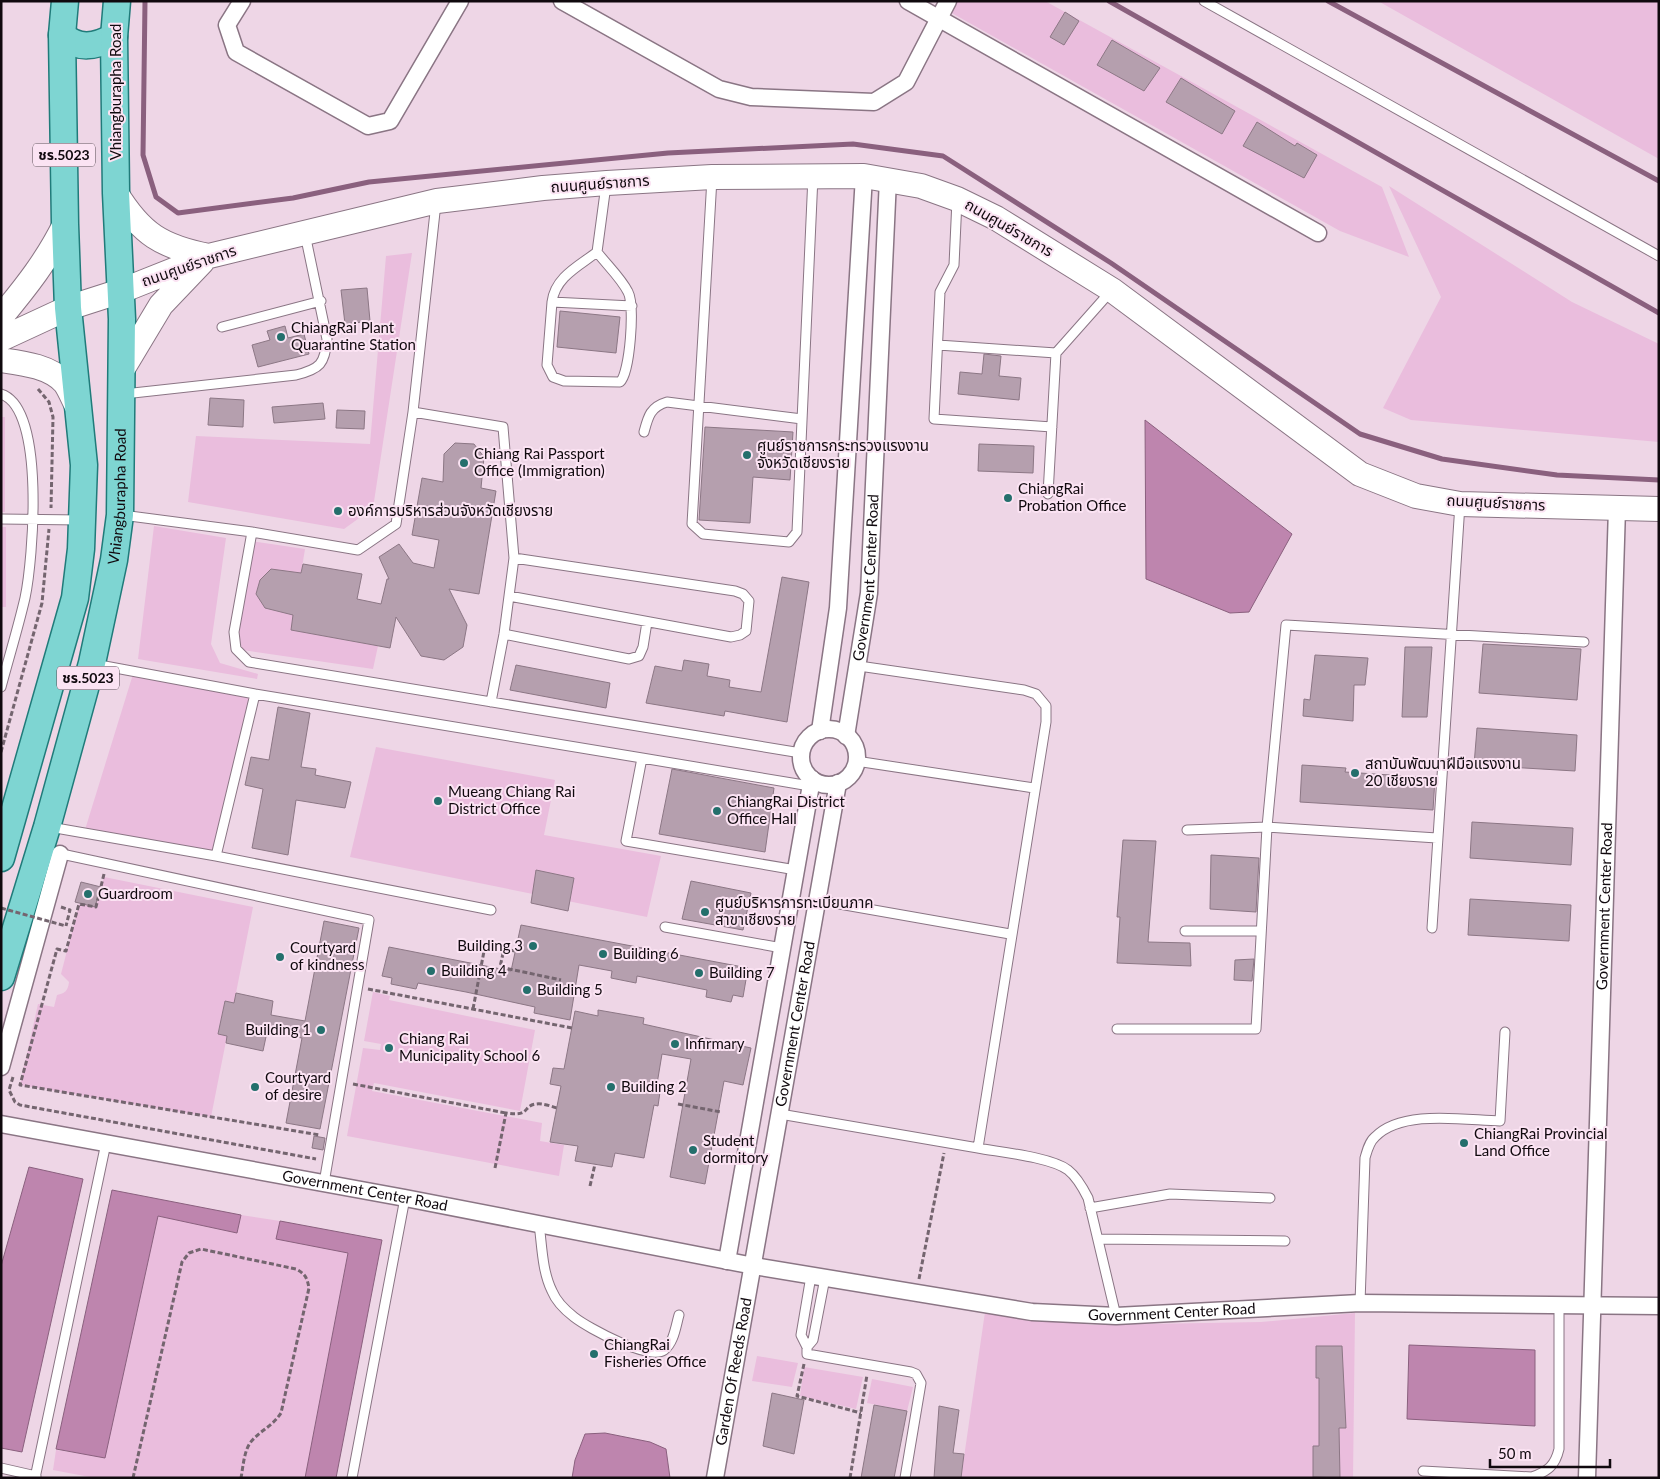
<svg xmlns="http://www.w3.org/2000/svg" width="1660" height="1479" font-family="Lato,'Noto Sans Thai',sans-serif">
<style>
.green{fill:#eabddd}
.water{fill:#be85ae;stroke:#8a607e}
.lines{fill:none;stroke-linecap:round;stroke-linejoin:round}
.stream{stroke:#8a607e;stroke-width:5}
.building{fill:#b59fae;stroke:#8c7785}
.lane-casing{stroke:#8a7584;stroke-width:11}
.street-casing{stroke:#8a7584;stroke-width:19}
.secondary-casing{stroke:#8a7584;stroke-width:26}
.primary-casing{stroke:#207b7a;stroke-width:29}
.path{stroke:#74656f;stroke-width:3;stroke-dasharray:5 2.5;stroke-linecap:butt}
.lane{stroke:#fff;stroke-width:9}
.street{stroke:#fff;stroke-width:16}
.secondary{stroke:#fff;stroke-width:24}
.primary{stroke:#7ed5d2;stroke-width:26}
.path-bridge{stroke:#74656f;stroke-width:3;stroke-dasharray:5 2.5;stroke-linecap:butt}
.poi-dot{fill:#246f6c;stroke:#fbe3f3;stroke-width:2}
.labels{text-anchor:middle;stroke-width:4;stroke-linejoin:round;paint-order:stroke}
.shield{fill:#fbe3f3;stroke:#564a53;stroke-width:1}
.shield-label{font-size:14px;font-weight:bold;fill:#10090e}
.street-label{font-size:15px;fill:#10090e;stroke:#fbe3f3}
.poi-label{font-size:15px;fill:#10090e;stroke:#fbe3f3;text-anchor:start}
</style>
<rect width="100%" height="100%" fill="#eed6e6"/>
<path class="green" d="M957,1H1045L1382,187L1409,257L1340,231L950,12Z
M1378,1H1659V159Z
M1389,186L1572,302L1659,344V442L1411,420L1383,408L1441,297Z
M412,253L373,508L344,529L188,502L196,436L370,444L386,256Z
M1,417H5V512H1Z
M154,526L226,538L211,644L220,663L258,674L257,679L138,659Z
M1,527H6V607H1Z
M251,541L305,549L299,586L271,569L260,580L256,594L265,608L282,612L296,603L291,630L378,646L373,669L236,649L234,632Z
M134,671L255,694L216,856L84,833Z
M376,747L555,780L544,835L661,856L647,917L350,857Z
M104,877L253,907L234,1003L225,1001L218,1033L227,1036L211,1117L20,1085L38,1004L54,1007L57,995C65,993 68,991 69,982L61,974L79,904L96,907Z
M373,992L390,996L389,1000L535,1030L520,1111L374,1083L372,1091L542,1123L540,1141L564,1145L559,1176L347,1136L363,1048L380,1050L381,1044L364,1041Z
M241,1215L280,1221L277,1239L348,1252L305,1478H95L53,1470L56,1450L105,1457L158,1216L237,1233Z
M985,1312L1092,1325L1261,1322L1355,1313L1353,1478H961Z
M757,1356L798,1363L792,1387L752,1381Z
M804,1367L863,1377L856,1409L800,1396Z
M872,1379L913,1387L907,1411L867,1403Z"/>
<path class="water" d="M1145,420L1292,534L1249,612L1230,613L1146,579Z
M29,1167L83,1179L22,1452L1,1448V1266Z
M112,1190L241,1215L237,1233L158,1216L105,1458L56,1449Z
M280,1221L382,1240L336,1478H305L348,1253L276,1239Z
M1409,1345L1535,1350V1426L1407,1419Z
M605,1433L650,1442L666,1449L670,1478H572L575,1460L585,1434Z"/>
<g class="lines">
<path class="stream" d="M145,1L143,155L156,197L178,213L293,198L369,182L668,153L853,144L943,156L1111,263L1360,434L1442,459L1557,475L1659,480
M1109,1L1659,313
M1328,1L1659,181"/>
</g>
<path class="building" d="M1065,12L1079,21L1064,45L1050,37Z
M1112,40L1160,68L1144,91L1097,65Z
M1181,78L1235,111L1222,134L1166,102Z
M1257,122L1295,146L1297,143L1317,155L1304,178L1243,146Z
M367,288L370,321L345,324L341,290Z
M560,311L620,317L616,353L557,347Z
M285,326L288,338L304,334L309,354L258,367L252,345L270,340L267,331Z
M984,354L1001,356L999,376L1021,378L1019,400L958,394L960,372L982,374Z
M210,398L244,400L243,427L208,425Z
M323,403L325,419L274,423L272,407Z
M337,410L365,411L364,429L336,428Z
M705,427L793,432L790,480L753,477L750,523L699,520Z
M455,443L474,444L484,457L481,488L496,491L479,594L449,589L467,625L463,647L444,660L421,656L396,617L390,648L291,630L293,615L265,608L256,594L260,580L271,569L301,573L303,564L362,574L357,599L381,604L387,579H389L379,557L399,544L413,563L434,568L439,540L412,535L422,478L443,482L444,454Z
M979,444L1034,446L1033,473L978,471Z
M782,577L809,582L787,722L725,711L724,716L646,703L655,666L682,671L684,660L709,664L707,676L730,680L729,687L761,692Z
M1483,644L1581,649L1577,700L1479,693Z
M1405,647H1432L1427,717H1402Z
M1315,655L1368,658L1365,685H1354L1353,721L1303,716L1304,699L1310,700Z
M516,665L610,683L606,708L510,690Z
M278,707L310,713L301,767L316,769L315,775L351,782L345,808L296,800L288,855L252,848L263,789L245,785L251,757L269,760Z
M1477,728L1577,735L1575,771L1474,765Z
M1302,765L1346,768L1345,772L1435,778L1433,810L1300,802Z
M672,769L774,788L765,852L659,834Z
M1472,822L1573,828L1571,865L1470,858Z
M1123,840L1156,841L1148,942L1190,943L1191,966L1117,963L1120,917H1117Z
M1211,855L1259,858L1256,912L1210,909Z
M536,870L574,878L568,911L531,903Z
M691,881L751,893L743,930L682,919Z
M81,882L101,887L95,907L75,902Z
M1470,899L1571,905L1569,941L1468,935Z
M324,921L359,928L320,1129L286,1123L302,1038L267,1032L263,1051L226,1043L227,1036L218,1034L225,1001L234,1003L236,993L273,1001L271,1015L305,1021Z
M521,925L748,968L743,997L733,995L731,1002L706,997L707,990L637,976L636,983L611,978L612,971L579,965L570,1020L534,1013L535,1007L466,992L418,983L416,989L391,984L392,978L382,976L389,947L511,971Z
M1254,959L1252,981L1234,980L1235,960Z
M598,1010L644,1018L643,1024L751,1048L743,1085L724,1081L705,1184L670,1177L691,1059L662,1054L657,1084L661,1085L658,1106L654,1105L644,1158L615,1153L612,1167L575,1161L578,1146L550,1142L561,1086L550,1084L553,1068L564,1069L575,1011L598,1016Z
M314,1136L325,1138L323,1150L312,1148Z
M1316,1346H1342L1346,1428H1339L1340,1478L1313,1477V1446H1319V1378H1316Z
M772,1393L804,1400L794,1454L763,1446Z
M874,1405L907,1411L894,1478H861Z
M939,1406L959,1410L953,1453L964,1454L961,1478H934Z"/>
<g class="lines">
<defs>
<path id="lane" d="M1204,1L1659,256
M712,178L692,524L703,534L789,542L797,532L813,176
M606,185L597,252C579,266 555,277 552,302L632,306
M957,200L954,265L940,292L934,419L1052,427
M552,302L547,365L553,377L564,381L620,382C630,373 635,305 628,292C621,278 607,265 597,252
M222,327L321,301
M938,345L1056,353
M1,394C46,408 33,560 25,598C18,628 9,657 1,687
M124,394L296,375C320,369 325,364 327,339L305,234
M413,412L503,427L514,558
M644,432C648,417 650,407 667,402L802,419
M1048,494L1056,353L1111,291
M122,515L252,532L358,550L396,524L413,412L436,203
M1,519L81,520
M252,532L234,632L236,649L249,662L801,753
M504,634L629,659L639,656L643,647L647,622
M94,664L255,694L216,856L491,910
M859,666L1024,690L1036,694L1046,706V722L978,1148C999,1152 1051,1157 1068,1170C1077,1177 1083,1188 1088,1198L1116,1316
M255,694L642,758L626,841L796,870
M491,702L504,634L514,558L735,591L743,594L749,601L746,631L740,635L731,637L509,596
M642,758L810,786
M856,761L1034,788
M50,827L216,856
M1187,830L1267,827L1437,838
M57,853L369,920L324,1183
M828,902L1010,934
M665,927L782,948
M1432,928L1460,504
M1185,931H1261
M1117,1029H1256L1267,827L1286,625L1584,642
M780,1114L978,1148
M1090,1208L1170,1194L1270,1198
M539,1224C542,1245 542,1271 552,1291C556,1301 565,1310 574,1317C588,1328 649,1361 664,1350C674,1343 676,1325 679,1315
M1098,1239L1285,1241
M811,1276L801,1335L807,1347V1354L911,1372L916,1374L921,1383L905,1478
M1360,1303L1365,1158C1367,1151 1369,1142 1375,1137C1402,1109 1464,1120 1500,1121L1505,1032
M807,1347L813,1340L825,1278
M1,1468L36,1476
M1423,1471L1532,1477C1548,1471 1555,1466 1559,1449V1306
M35,1478L106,1143
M352,1478L405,1198"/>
<g id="street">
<path d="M242,1L227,25L236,52L368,126L390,121L460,1"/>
<path d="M562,1L719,89L751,97L874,102L906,82L948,1"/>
<path d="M908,1L1318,233"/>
<circle cx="829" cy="757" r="28"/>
<path d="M820,731L838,608L864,176"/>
<path id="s1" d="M846,736L869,593L888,179"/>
<path d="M1,1067L60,854"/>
<path id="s2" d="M1,1124L405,1198L754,1266L1032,1312L1116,1316L1360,1303L1659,1306"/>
<path d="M727,1261L812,779"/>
<path id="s3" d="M715,1478L838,783"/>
<path id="s4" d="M1587,1478L1617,508"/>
</g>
<path id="secondary" d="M116,193C141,234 162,247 209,256
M1,317C26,287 48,259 65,224
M1,339L68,308L121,291L209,256L437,201L543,188L607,183L712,177L864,176L921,186L957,199L996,218L1112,290L1360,474L1416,496L1460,504L1659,509
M1,360C22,363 50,366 65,383C70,390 74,401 78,408
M122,370L161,305L202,262"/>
<g id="primary">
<path d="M62,35C78,50 95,47 114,37"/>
<path d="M1,858L75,598L81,549L84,465L68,308L65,224L62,35L65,1"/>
<path id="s5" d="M1,977L47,827L92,663L114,560L120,515L122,319L116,193L114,37L117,1"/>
</g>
</defs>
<use href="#lane" class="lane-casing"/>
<use href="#street" class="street-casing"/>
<use href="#secondary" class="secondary-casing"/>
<use href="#primary" class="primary-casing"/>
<path class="path" d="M38,389L49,402L53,417L51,508
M1,752L42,603L49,529
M104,874L96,907L79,904L66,951L57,949L20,1085L320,1135
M61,907L70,910L66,926
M515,951L504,949L500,967L561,980
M368,989L572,1028
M473,1009L485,946
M13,1077L9,1090L15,1102L20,1105L316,1159
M353,1084L506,1113
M678,1104L721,1112
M495,1168L506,1113C531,1117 522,1106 536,1104C542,1103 551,1106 557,1108
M590,1186L595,1164
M919,1279L944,1153
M804,1364L797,1396L861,1413
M133,1478L182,1262L189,1253L201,1249L296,1269C305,1274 307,1277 309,1288L281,1413C272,1427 259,1431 250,1443C244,1452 243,1467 241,1478
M850,1478L867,1375"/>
<use href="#lane" class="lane"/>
<use href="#street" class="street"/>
<use href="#secondary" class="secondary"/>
<use href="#primary" class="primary"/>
<path class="path-bridge" d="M1,908L66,926"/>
</g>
<g class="poi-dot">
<circle cx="281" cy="337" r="5"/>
<circle cx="747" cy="455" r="5"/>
<circle cx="464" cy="463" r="5"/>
<circle cx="1008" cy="498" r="5"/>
<circle cx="338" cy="511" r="5"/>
<circle cx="1355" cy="773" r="5"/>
<circle cx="438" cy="801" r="5"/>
<circle cx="717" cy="811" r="5"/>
<circle cx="88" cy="894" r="5"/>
<circle cx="705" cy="912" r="5"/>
<circle cx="533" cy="946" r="5"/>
<circle cx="603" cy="954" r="5"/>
<circle cx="280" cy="957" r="5"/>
<circle cx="431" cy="971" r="5"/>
<circle cx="699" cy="973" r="5"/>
<circle cx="527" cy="990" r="5"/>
<circle cx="321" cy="1030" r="5"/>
<circle cx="675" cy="1044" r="5"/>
<circle cx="389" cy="1048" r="5"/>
<circle cx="255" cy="1087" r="5"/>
<circle cx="611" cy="1087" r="5"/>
<circle cx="1464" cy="1143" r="5"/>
<circle cx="693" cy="1150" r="5"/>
<circle cx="594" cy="1354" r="5"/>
</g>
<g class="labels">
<g class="shield">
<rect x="33" y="143.5" width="62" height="23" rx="4"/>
<rect x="57" y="666.5" width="62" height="23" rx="4"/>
</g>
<g class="shield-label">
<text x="64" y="160">ชร.5023</text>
<text x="88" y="683">ชร.5023</text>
</g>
<g class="street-label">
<text transform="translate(116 92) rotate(-90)" y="5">Vhiangburapha Road</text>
<text transform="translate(600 184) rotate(-4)" y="5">ถนนศูนย์ราชการ</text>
<text transform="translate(1009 228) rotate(30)" y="5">ถนนศูนย์ราชการ</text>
<text transform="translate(189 266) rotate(-19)" y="5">ถนนศูนย์ราชการ</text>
<text dy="5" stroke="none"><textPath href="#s5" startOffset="496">Vhiangburapha Road</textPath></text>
<text transform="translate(1496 503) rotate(3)" y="5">ถนนศูนย์ราชการ</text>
<text dy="5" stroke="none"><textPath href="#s1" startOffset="160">Government Center Road</textPath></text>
<text dy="5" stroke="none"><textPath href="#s4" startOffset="572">Government Center Road</textPath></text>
<text dy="5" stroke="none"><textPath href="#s3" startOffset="461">Government Center Road</textPath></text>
<text dy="5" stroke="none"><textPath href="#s2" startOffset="370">Government Center Road</textPath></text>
<text dy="5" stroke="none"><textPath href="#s2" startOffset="1188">Government Center Road</textPath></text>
<text dy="5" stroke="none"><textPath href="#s3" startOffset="108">Garden Of Reeds Road</textPath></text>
</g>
<g class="poi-label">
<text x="291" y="333">ChiangRai Plant<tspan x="291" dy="17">Quarantine Station</tspan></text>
<text x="757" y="451">ศูนย์ราชการกระทรวงแรงงาน<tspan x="757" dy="17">จังหวัดเชียงราย</tspan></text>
<text x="474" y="459">Chiang Rai Passport<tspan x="474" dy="17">Office (Immigration)</tspan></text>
<text x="1018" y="494">ChiangRai<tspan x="1018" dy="17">Probation Office</tspan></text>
<text x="348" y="516">องค์การบริหารส่วนจังหวัดเชียงราย</text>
<text x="1365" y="769">สถาบันพัฒนาฝีมือแรงงาน<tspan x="1365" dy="17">20 เชียงราย</tspan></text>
<text x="448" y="797">Mueang Chiang Rai<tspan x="448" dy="17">District Office</tspan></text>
<text x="727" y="807">ChiangRai District<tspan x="727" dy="17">Office Hall</tspan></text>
<text x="98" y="899">Guardroom</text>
<text x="715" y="908">ศูนย์บริหารการทะเบียนภาค<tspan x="715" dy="17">สาขาเชียงราย</tspan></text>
<text x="523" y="951" text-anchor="end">Building 3</text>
<text x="290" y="953">Courtyard<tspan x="290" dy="17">of kindness</tspan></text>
<text x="613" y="959">Building 6</text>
<text x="441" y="976">Building 4</text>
<text x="709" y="978">Building 7</text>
<text x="537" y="995">Building 5</text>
<text x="311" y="1035" text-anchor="end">Building 1</text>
<text x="399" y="1044">Chiang Rai<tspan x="399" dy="17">Municipality School 6</tspan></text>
<text x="685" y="1049">Infirmary</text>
<text x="265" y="1083">Courtyard<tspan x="265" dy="17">of desire</tspan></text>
<text x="621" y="1092">Building 2</text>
<text x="1474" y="1139">ChiangRai Provincial<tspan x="1474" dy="17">Land Office</tspan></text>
<text x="703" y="1146">Student<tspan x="703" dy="17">dormitory</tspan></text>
<text x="604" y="1350">ChiangRai<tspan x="604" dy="17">Fisheries Office</tspan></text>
</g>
</g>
<rect width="1660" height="1479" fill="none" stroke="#10090e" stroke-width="5"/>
<path d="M1490 1459v8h120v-8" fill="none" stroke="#10090e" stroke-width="2.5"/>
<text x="1498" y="1459" font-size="15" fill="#10090e" stroke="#fbe3f3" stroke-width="4" paint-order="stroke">50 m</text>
</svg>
